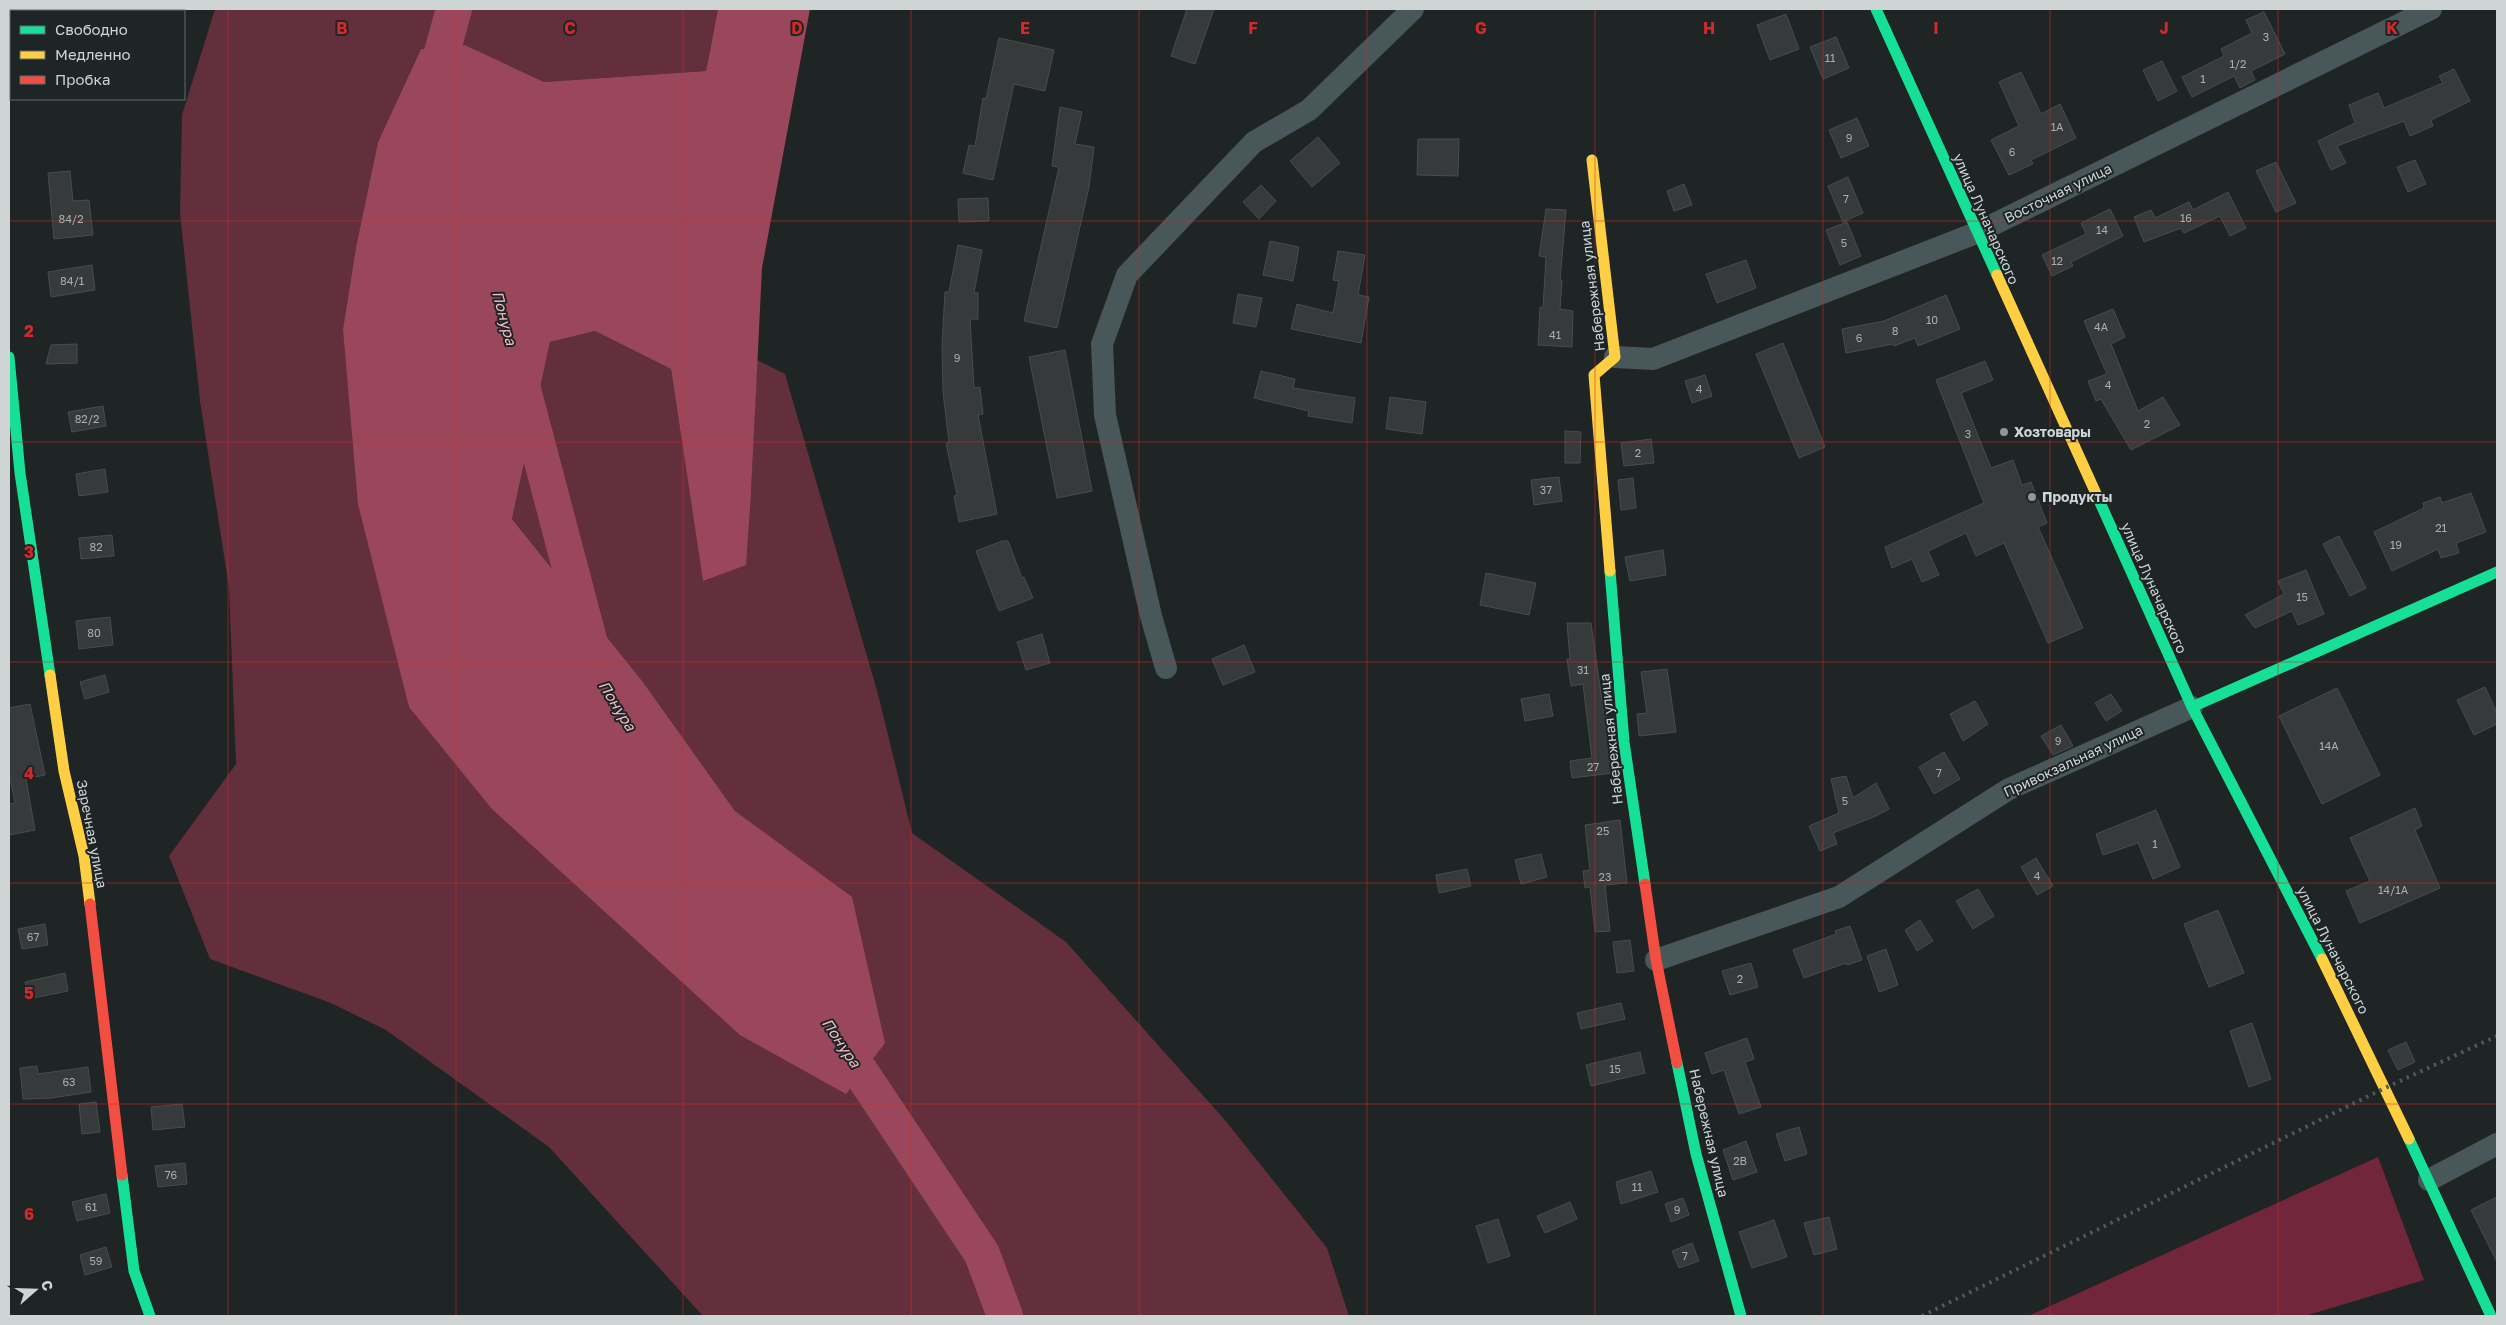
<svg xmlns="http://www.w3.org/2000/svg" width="2506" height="1325" font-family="'Golos Text',sans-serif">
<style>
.green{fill:#632f3c}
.forest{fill:#72263c}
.water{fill:#9a475c}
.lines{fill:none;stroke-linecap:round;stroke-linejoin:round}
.river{stroke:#9a475c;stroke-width:36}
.building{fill:#363a3a;stroke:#484c4c}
.street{stroke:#47575a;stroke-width:22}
.fast{stroke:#16e098;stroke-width:11}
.slow{stroke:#ffcf43;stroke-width:11}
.jam{stroke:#f24e42;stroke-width:11}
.rail{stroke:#4f5a5b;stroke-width:4;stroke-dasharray:2.5 5;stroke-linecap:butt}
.grid{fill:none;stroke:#d62828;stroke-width:1;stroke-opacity:0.55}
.poi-dot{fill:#919697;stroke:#1d2526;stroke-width:2}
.labels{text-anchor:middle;stroke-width:4;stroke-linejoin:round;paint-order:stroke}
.number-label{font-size:11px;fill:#a9aeae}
.street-label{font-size:14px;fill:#cfd4d5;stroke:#1d2526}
.poi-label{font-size:14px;font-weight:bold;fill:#cfd4d5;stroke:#1d2526;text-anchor:start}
.water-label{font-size:15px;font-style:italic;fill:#f3bec8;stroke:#1d2526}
.grid-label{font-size:16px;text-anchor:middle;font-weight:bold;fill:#d62828;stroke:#1d2526;stroke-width:4;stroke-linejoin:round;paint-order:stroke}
</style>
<rect width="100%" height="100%" fill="#1f2424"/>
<path class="green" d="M215,9H718L706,71L544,82L465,45L421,49L378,142L356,247L343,329L409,707L791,854L735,811L643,682L512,519L550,342L595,331L671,369L703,580L751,493L757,360L785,374L878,694L912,833L1066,942L1224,1119L1327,1248L1349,1316H703L549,1147L386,1030L331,1003L210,959L169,856L236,764L229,588L200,401L180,213L182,115Z"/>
<path class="forest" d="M2378,1157L2424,1280L2305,1316H2028Z"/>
<path class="water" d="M718,9H810L762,268L751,493L746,565L703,581L671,369L595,331L550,342L512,519L643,682L735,811L852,897L885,1043L846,1094L740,1035L492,809L409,707L358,504L343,329L356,247L378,142L421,49L465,45L544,82L706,71Z"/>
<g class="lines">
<path class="river" d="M445,95L438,67L454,9
M520,378L592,651
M834,1032L982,1254L1005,1316"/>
</g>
<path class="building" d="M1187,9H1214L1195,64L1171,56Z
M2264,12L2285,54L2251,71L2255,80L2240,88L2234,76L2192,97L2182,77L2224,56L2221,49L2252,33L2246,20Z
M1786,14L1799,49L1770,60L1757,25Z
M1836,37L1849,68L1823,79L1810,47Z
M999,38L1054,50L1045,91L1014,84L993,180L963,173L969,145L975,146L983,98L986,99Z
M2162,61L2177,91L2158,101L2143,70Z
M2454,69L2470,101L2431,120L2433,126L2410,136L2404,121L2337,146L2346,163L2331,170L2318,141L2355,123L2349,105L2378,93L2384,108L2443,83L2439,76Z
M2021,72L2041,114L2060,104L2076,138L2031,160L2033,164L2009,175L1991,140L2019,126L1999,82Z
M1060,107L1082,112L1075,144L1094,147L1089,187L1057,328L1024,321L1059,167L1052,166Z
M1857,118L1869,146L1841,158L1829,130Z
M1318,137L1340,163L1312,187L1290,161Z
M1418,139H1459L1458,176L1417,175Z
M2415,160L2426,184L2408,192L2397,167Z
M2276,162L2296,203L2276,212L2256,171Z
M70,171L73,201L89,200L93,235L54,239L48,173Z
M1848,177L1863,213L1843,222L1828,186Z
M1684,184L1692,205L1674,211L1667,191Z
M1261,185L1276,201L1259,219L1243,202Z
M2228,192L2246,228L2230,236L2220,216L2184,233L2181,228L2144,242L2134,217L2151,210L2155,218L2189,202L2193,210Z
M988,198L989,221L959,222L958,199Z
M1546,209L1566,210L1560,280H1562L1560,309L1573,311L1572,347L1538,345L1540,307L1543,308L1546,257L1539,256Z
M2110,209L2123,236L2071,262L2073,266L2052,276L2042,255L2086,234L2081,223Z
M1847,222L1861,256L1840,265L1826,230Z
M1270,241L1299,247L1293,281L1263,275Z
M958,245L982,250L974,293H978V319H970L974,388L980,387L983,414L978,415L997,514L959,522L954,496L957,495L946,443L949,442L943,392L942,345L945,292H949Z
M1338,251L1365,255L1358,295L1369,297L1361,343L1291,329L1297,304L1333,313L1339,281L1333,280Z
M1746,260L1756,288L1717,303L1706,274Z
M92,265L95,290L51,297L48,272Z
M1238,294L1262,298L1256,327L1233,323Z
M1946,295L1960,329L1918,346L1915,338L1894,346L1893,344L1846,353L1842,329L1884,321Z
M2113,309L2125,337L2111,344L2138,411L2163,397L2180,425L2131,450L2101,399L2096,401L2088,381L2107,374L2084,321Z
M1783,343L1825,447L1799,458L1756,354Z
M77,344V363L46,364L51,345Z
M1065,350L1092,491L1057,498L1029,357Z
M1985,361L1993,380L1961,393L1991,468L2013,460L2022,485L2031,482L2047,523L2038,527L2083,628L2048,643L2004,543L1976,556L1966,533L1928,551L1939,575L1922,582L1912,559L1892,568L1885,547L1984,503L1936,380Z
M1261,371L1295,379L1293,388L1355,398L1352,423L1308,416L1309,411L1254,398Z
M1705,375L1712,396L1692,403L1685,381Z
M1390,397L1426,402L1422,434L1386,429Z
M103,406L106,426L72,432L68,412Z
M1565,431L1581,432L1580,463H1565Z
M1651,439L1654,463L1624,466L1621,443Z
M105,469L108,492L79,496L76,474Z
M1559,477L1562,501L1534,505L1531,480Z
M1633,478L1636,508L1621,510L1618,480Z
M2471,493L2486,532L2456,543L2459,553L2441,558L2438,549L2392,571L2374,532L2424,508L2423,503L2440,497L2442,503Z
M112,535L114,556L81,559L79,538Z
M2339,536L2366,588L2350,596L2323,544Z
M1002,541H1008L1022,578L1024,577L1033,598L999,611L976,551Z
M1663,550L1666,575L1630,581L1625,557Z
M2306,570L2324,614L2298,625L2292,611L2255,628L2245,615L2284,594L2278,581Z
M1486,573L1536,583L1529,615L1480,605Z
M110,617L113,645L79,649L76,621Z
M1567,623H1591L1602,701L1605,700L1613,773L1572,778L1570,761L1592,758L1583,684L1571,686L1567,659H1570Z
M1042,634L1050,663L1026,670L1017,642Z
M1244,645L1255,672L1223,685L1212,659Z
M1667,669L1676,732L1639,736L1637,714L1647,713L1641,672Z
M105,675L109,692L85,699L80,682Z
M2485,687L2497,713V724L2474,735L2457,700Z
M2337,688L2380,775L2322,804L2279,716Z
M1549,694L1553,716L1525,721L1521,699Z
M2111,694L2122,711L2106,721L2095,703Z
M1975,701L1988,724L1963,741L1950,714Z
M30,704L45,775L26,779L35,830L9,835V804L15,803L9,773V708Z
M2061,725L2073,746L2053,755L2041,736Z
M1944,752L1960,779L1934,794L1919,767Z
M1846,776L1853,798L1876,783L1889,809L1876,816L1833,833L1837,844L1820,851L1809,826L1839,813L1831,779Z
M2415,808L2422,826L2415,830L2440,888L2360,923L2346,891L2370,881L2350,838Z
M2156,810L2180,867L2153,879L2138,843L2103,855L2096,834Z
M1620,820L1627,883L1605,885L1610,931L1595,932L1590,887L1585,888L1583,871L1590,870L1585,825Z
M1541,854L1547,877L1521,884L1515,860Z
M2036,858L2053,886L2037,895L2021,867Z
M1467,869L1471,886L1439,893L1436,875Z
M1978,889L1994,916L1973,929L1956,901Z
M2218,910L2244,973L2209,987L2184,924Z
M1920,920L1933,941L1917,951L1905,930Z
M45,924L48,945L22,949L18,929Z
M1850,926L1862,960L1847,965L1846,963L1804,978L1793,950L1836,934L1835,931Z
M1630,940L1634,971L1617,973L1613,942Z
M1886,949L1898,985L1879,992L1867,956Z
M1751,963L1758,987L1730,995L1722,971Z
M65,973L68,991L28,999L25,982Z
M1621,1003L1625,1019L1581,1029L1577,1013Z
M2252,1023L2271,1079L2249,1087L2230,1031Z
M1747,1038L1754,1059L1745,1062L1761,1107L1739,1114L1724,1070L1712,1074L1705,1053Z
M2406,1042L2415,1062L2398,1070L2388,1050Z
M1640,1052L1645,1073L1591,1086L1586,1065Z
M37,1066L38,1074L88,1067L91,1092L51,1098L23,1099L20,1068Z
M96,1102L100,1132L82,1134L79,1104Z
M182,1104L185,1127L153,1130L151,1107Z
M1799,1127L1807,1154L1785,1161L1776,1134Z
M1746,1141L1757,1172L1733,1180L1723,1150Z
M185,1163L187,1184L158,1187L155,1166Z
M1651,1171L1658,1192L1621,1204L1616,1182Z
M106,1194L110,1213L77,1221L72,1202Z
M2497,1197V1262L2471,1210Z
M1683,1198L1689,1215L1671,1222L1665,1204Z
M1570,1202L1577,1219L1545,1233L1537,1216Z
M1829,1217L1837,1249L1814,1255L1804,1223Z
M1498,1219L1510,1256L1488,1263L1476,1226Z
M1774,1220L1787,1257L1752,1268L1739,1232Z
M1692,1243L1699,1261L1679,1268L1672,1251Z
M106,1247L112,1267L85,1275L80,1255Z"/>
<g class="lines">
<path class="street" d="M1615,357L1653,359L1976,233L2431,9
M1166,668L1151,616L1105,415L1102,344L1127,275L1254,142L1309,110L1413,9
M1656,960L1839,897L2009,789L2192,707
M2429,1180L2497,1144"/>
<path class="fast" d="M1876,9L1997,275
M9,357L20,473L50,675
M2098,498L2192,707L2322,959
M1610,571L1624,742L1645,884
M2192,707L2497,572
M1677,1063L1696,1154L1741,1316
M2409,1139L2491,1316
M122,1175L134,1271L150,1316"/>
<path class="slow" d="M1592,160L1615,357L1594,375L1610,571
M1997,275L2098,498
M50,675L64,771L84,856L90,904
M2322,959L2409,1139"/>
<path class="jam" d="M1645,884L1656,960L1677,1063
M90,904L122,1175"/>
<path class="rail" d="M1922,1316L2385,1088L2497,1036"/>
</g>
<path class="grid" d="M228,9V1316M456,9V1316M683,9V1316M911,9V1316M1139,9V1316M1367,9V1316M1595,9V1316M1823,9V1316M2050,9V1316M2278,9V1316M9,221H2497M9,442H2497M9,662H2497M9,883H2497M9,1104H2497"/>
<g class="poi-dot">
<circle cx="2004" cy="432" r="5"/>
<circle cx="2032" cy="497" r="5"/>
</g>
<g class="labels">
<g class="number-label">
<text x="2266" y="41">3</text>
<text x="1830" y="62">11</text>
<text x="2238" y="68">1/2</text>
<text x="2203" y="83">1</text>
<text x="2057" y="131">1А</text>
<text x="1849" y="142">9</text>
<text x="2012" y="156">6</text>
<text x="1846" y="203">7</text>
<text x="2186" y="222">16</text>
<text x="71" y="223">84/2</text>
<text x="2102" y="234">14</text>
<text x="1844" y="247">5</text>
<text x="2057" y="265">12</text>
<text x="72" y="285">84/1</text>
<text x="1932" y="324">10</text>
<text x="2101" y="331">4А</text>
<text x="1895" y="335">8</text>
<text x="1555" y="339">41</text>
<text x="1859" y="342">6</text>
<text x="957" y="362">9</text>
<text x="2108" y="389">4</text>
<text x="1699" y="393">4</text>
<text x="87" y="423">82/2</text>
<text x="2147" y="428">2</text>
<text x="1968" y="438">3</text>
<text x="1638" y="457">2</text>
<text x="1546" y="494">37</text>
<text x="2441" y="532">21</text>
<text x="2396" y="549">19</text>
<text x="96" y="551">82</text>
<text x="2302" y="601">15</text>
<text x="94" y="637">80</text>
<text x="1583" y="674">31</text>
<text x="2058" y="745">9</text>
<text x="2329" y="750">14А</text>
<text x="1593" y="771">27</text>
<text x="1939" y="777">7</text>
<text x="1845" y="805">5</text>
<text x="1603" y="835">25</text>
<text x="2155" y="848">1</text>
<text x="2037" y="880">4</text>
<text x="1605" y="881">23</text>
<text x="2393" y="894">14/1А</text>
<text x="33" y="941">67</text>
<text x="1740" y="983">2</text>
<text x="1615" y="1073">15</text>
<text x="69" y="1086">63</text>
<text x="1740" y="1165">2В</text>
<text x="171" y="1179">76</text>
<text x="1637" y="1191">11</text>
<text x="91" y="1211">61</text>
<text x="1677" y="1214">9</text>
<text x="1685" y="1260">7</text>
<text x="96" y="1265">59</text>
</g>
<g class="street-label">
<text transform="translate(2058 193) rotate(-26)" y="5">Восточная улица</text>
<text transform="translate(1986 219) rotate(66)" y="5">улица Луначарского</text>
<text transform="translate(1592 286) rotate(-97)" y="5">Набережная улица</text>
<text transform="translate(2154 588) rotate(66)" y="5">улица Луначарского</text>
<text transform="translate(1611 739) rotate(-96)" y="5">Набережная улица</text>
<text transform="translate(2073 761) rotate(-25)" y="5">Привокзальная улица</text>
<text transform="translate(92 834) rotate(79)" y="5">Заречная улица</text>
<text transform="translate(2333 950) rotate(63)" y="5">улица Луначарского</text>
<text transform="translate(1709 1133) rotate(77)" y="5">Набережная улица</text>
</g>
<g class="poi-label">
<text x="2014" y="437">Хозтовары</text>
<text x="2042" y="502">Продукты</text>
</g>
<g class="water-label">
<text transform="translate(504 318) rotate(75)" y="5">Понура</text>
<text transform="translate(617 706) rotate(58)" y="5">Понура</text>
<text transform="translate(841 1043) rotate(56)" y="5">Понура</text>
</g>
</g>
<g class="grid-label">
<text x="342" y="34">B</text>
<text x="570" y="34">C</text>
<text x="797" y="34">D</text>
<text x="1025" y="34">E</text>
<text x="1253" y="34">F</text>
<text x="1481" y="34">G</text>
<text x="1709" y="34">H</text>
<text x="1936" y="34">I</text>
<text x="2164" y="34">J</text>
<text x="2392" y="34">K</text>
<text x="29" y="337">2</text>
<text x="29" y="558">3</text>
<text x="29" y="779">4</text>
<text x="29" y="999">5</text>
<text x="29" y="1220">6</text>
</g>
<rect width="2506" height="1325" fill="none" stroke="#cfd4d5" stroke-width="20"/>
<rect x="10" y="10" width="175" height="90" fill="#1d2526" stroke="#646b6c"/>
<rect x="20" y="26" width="25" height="8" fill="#16e098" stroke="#646b6c"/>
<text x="55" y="35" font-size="15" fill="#cfd4d5">Свободно</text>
<rect x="20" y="51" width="25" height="8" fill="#ffcf43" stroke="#646b6c"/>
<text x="55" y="60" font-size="15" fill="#cfd4d5">Медленно</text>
<rect x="20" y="76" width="25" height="8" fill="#f24e42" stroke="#646b6c"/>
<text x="55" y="85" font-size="15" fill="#cfd4d5">Пробка</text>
<g transform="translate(35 1290) rotate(70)" stroke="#1d2526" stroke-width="4" paint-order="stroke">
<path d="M0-4L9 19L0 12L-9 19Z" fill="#cfd4d5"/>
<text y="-8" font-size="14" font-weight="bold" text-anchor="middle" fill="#cfd4d5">С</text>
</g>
</svg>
